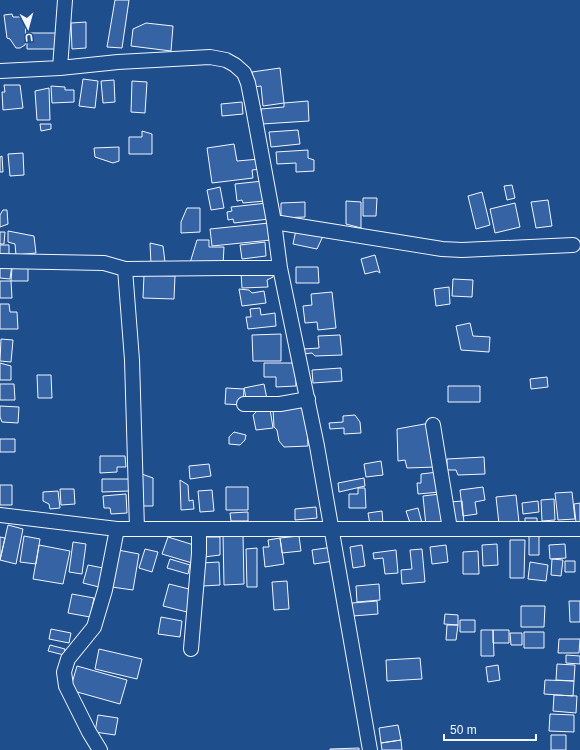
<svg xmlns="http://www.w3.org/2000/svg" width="580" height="750" font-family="Helvetica,sans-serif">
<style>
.building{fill:#3563a3;stroke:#f2f6ff}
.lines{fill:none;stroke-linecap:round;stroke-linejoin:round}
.minor-casing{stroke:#f2f6ff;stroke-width:16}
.minor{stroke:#1f4e8c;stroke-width:14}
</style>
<rect width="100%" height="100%" fill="#1f4e8c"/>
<path class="building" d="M115,0H129L122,48L107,47Z
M12,14L13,17H25L26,41L25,45L20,48H16L10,39L7,38L4,15Z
M86,22V48L72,49L71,23Z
M146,23L173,26L171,51L131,46L133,29Z
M27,33H57V49H27Z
M280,68L284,103L263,106L261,86L254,87L252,72Z
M83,79L98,81L95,108L79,106Z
M114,80L115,102L103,103L101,81Z
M132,81L147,82L145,113L131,112Z
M4,85H20L23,108L3,110L2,92H5Z
M51,86L65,87V90H74V102L52,103Z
M49,88L50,120H37L35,91Z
M308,101L309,121L262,124L261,109L284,107V103Z
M242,102L243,114L222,116L221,104Z
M40,124H51V129L41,131Z
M298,130L300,144L271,147L269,132Z
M142,131L152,134V154H129V137H142Z
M234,144L237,161L260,159L261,169L252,170L253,178L212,183L207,148Z
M119,147V161L113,163L95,157L94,148Z
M308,150V158L314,160V171L296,172V163L277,164L276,152Z
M23,153L24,175L10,176L8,154Z
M2,156L3,172H0V157Z
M263,181L265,201L243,203L242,200L237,201L235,184Z
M512,185L515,198L507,200L504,186Z
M220,187L224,208L211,210L207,190Z
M482,192L490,225L476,229L468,196Z
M363,198H377L376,216H363Z
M548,200L552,226L536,228L531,202Z
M346,201L361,202V228L346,224Z
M305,202V217L281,218V203Z
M267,203L269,219L234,223L233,219L228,220L227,212L232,211L231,207Z
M515,203L520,227L495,233L490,209Z
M187,208H200V232L181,233V222Z
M3,210H7L8,224L0,227V215Z
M269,223L271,240L212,246L210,229Z
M296,230L323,236L317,249L293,244Z
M8,231L34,236L36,253L16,255L15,244L8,242Z
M0,232H5L4,244H0Z
M197,240H209V247H224L223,265L190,263Z
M265,242L266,256L242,259L240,245Z
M150,243L163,246L165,262L151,265Z
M0,245H9V257H0Z
M375,255L380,273L377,271L365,274L361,259Z
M12,264L10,279L0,278V265Z
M296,267H318L319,283H296Z
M12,268H28V281H11Z
M273,271V277L267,280L268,287L242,288L241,273Z
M144,275L175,276L174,299L143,298Z
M453,279L473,280L472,297L452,296Z
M0,281H11L12,298H0Z
M449,287L450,304L436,306L434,289Z
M239,289L249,290L252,293L264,291L266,303L242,306Z
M332,292L336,328L318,330L317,322L305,323L303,306L312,305L311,294Z
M0,304H9L10,312H17L18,329H0Z
M260,308L261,315L275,313L276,326L248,329L246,317H251L250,309Z
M470,323L473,336L490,337L489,352L461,350L456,326Z
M281,334V361H253L252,335Z
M340,335L342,355L315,356L312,353L303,354V349L319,348L318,336Z
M1,339L13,340L11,362L0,361Z
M0,363L11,366V380H0Z
M264,363H295L296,386L276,387V377H264Z
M341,368L342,381L313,383L312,370Z
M37,375H51L52,398H38Z
M547,377L548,387L531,389L530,379Z
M0,384H14L15,400H0Z
M264,384L267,399L247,403L244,388Z
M448,386H480V402H448Z
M226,388L244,389L243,405L225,404Z
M0,406L19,407L18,423L2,422L0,417Z
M306,407L308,446L284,447L279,441L277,430L274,427L273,409Z
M270,409L273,428L256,430L253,415L257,411Z
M355,415L360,422L361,433L344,434V428L330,429L329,423L343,422V416Z
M430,423L436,467L407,468L405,460L398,461L397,429Z
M234,432L246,435L245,440L240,445L229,444V437Z
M0,439H15V452H0Z
M100,456H125L126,467H117V472L100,473Z
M484,457L485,474L458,475L456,470H447V459Z
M381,461L383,475L366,477L364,464Z
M209,464L211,476L190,479L189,466Z
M438,472L440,492L418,494L417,483H421V474Z
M139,473L153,478V506H139Z
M364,478L365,486L339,492L338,483Z
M102,479H129V491L102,492Z
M180,480L188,485L189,501L193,500L194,509L181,510Z
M0,485H12V505H0Z
M226,487H248V510H226Z
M483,487L485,500L475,502L477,514L463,516L460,490Z
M358,488H365L366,508H349V494H358Z
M60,489H74L75,504L61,505Z
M212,490L214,511L200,512L198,491Z
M58,491L60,508L50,509L49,504L43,501V492Z
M572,492L575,519L558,520L555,493Z
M126,494L127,513L111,514L110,508H104L103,496Z
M440,494L442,525L426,526L423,496Z
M516,495L519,522L499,524L496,497Z
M554,499L555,520L542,521L541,500Z
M462,501L464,523L452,525L450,502Z
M538,501L539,512L523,514L522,503Z
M580,503V522H576L574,504Z
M316,507L317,518L295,520V509Z
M418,508L422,523L411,526L406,511Z
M382,511L383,524L370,525L368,513Z
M248,512V521H231L230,513Z
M525,518H537V525H525Z
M8,525L23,529L16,564L0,560Z
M223,535H243L244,584L224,585Z
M539,535V555H529V536Z
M24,536L40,539L36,564L20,562Z
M299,536L301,551L282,553L280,538Z
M0,537L5,538L0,560Z
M168,537L197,546L192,563L162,554Z
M204,537H220V555L204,557Z
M280,538L284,564L265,567L263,547H269L268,540Z
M510,540H525L524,578H510Z
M73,542L86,544L82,574L69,572Z
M497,544L498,565L483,566L482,545Z
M565,544L566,558L550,559L549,545Z
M39,545L70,551L63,584L33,579Z
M362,545L365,566L353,568L350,547Z
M446,545L448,562L432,564L430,547Z
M333,547L334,561L314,564L312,550Z
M257,548V587H247L246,549Z
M145,549L158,552L152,572L139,568Z
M422,549L425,582L402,584L401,570L412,569L410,550Z
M118,550L139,554L133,590L112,587Z
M396,550L398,573L385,574L383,558L374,559L373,553Z
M478,551L479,574H463V552Z
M170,559L190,565L188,574L167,568Z
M552,559L563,560L561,576L551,575Z
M565,561H575V572H565Z
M219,562L220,585L203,586L201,563Z
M530,562L548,565L546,581L528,579Z
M88,565L103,568L99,587L83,583Z
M287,581L289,609L274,610L272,582Z
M169,584L193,590L187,612L163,606Z
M379,584L380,600L357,602L356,586Z
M72,594L94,598L90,617L68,613Z
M377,601L378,614L353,616L352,603Z
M569,601H580V622H570Z
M521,606H545L544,627H521Z
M445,614L458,615V625L444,624Z
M161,617L182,621L180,637L158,634Z
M460,620H475V632H460Z
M447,625H458L456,640H446Z
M51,629L71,633L69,643L49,639Z
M481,630H493L494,656H481Z
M493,630H509V643H493Z
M524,632H544V648H524Z
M510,633H522V645H511Z
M559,639H580L579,653H558Z
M50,645L65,649L64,655L48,651Z
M99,649L142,659L137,679L95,669Z
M566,655L580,656V664L566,663Z
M420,658L422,679L387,681L386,660Z
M557,664L575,665L574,681L556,680Z
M498,665L500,680L488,682L486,667Z
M77,666L127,680L120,704L70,690Z
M545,680L574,681L573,696L544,694Z
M554,695L577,696L576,713L553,711Z
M550,714L574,715V732L549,731Z
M98,715L118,718L115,735L95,732Z
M398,725L401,740L381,743L379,728Z
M551,735H566V750H551Z
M401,740L402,750H382L381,743Z
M359,748V750H330V749Z"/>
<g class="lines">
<defs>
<path id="minor" d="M60,68L65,0
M0,71L60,68L118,62L210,57L226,60L235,65L244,73L248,83L253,108L274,222L280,268L317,446L370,750
M274,222L442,249L462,250L573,245
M0,261L104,263L125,269L225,268H280
M125,269L132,360L137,529
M244,404H280L308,399
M433,425L450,529
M0,515L117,529H580
M191,649L199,553V529
M100,750L89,732L66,686L64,672L68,659L94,627L105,590L117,529"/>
</defs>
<use href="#minor" class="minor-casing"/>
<use href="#minor" class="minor"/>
</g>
<g transform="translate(28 28) rotate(174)" stroke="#1f4e8c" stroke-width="3" paint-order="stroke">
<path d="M0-3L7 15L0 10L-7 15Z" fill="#f2f6ff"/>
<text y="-6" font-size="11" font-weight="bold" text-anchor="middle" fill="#f2f6ff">U</text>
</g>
<path d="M444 734v6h92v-6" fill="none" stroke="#f2f6ff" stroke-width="2"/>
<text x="450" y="734" font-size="12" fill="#f2f6ff" stroke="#1f4e8c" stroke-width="3" paint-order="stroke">50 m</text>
</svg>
